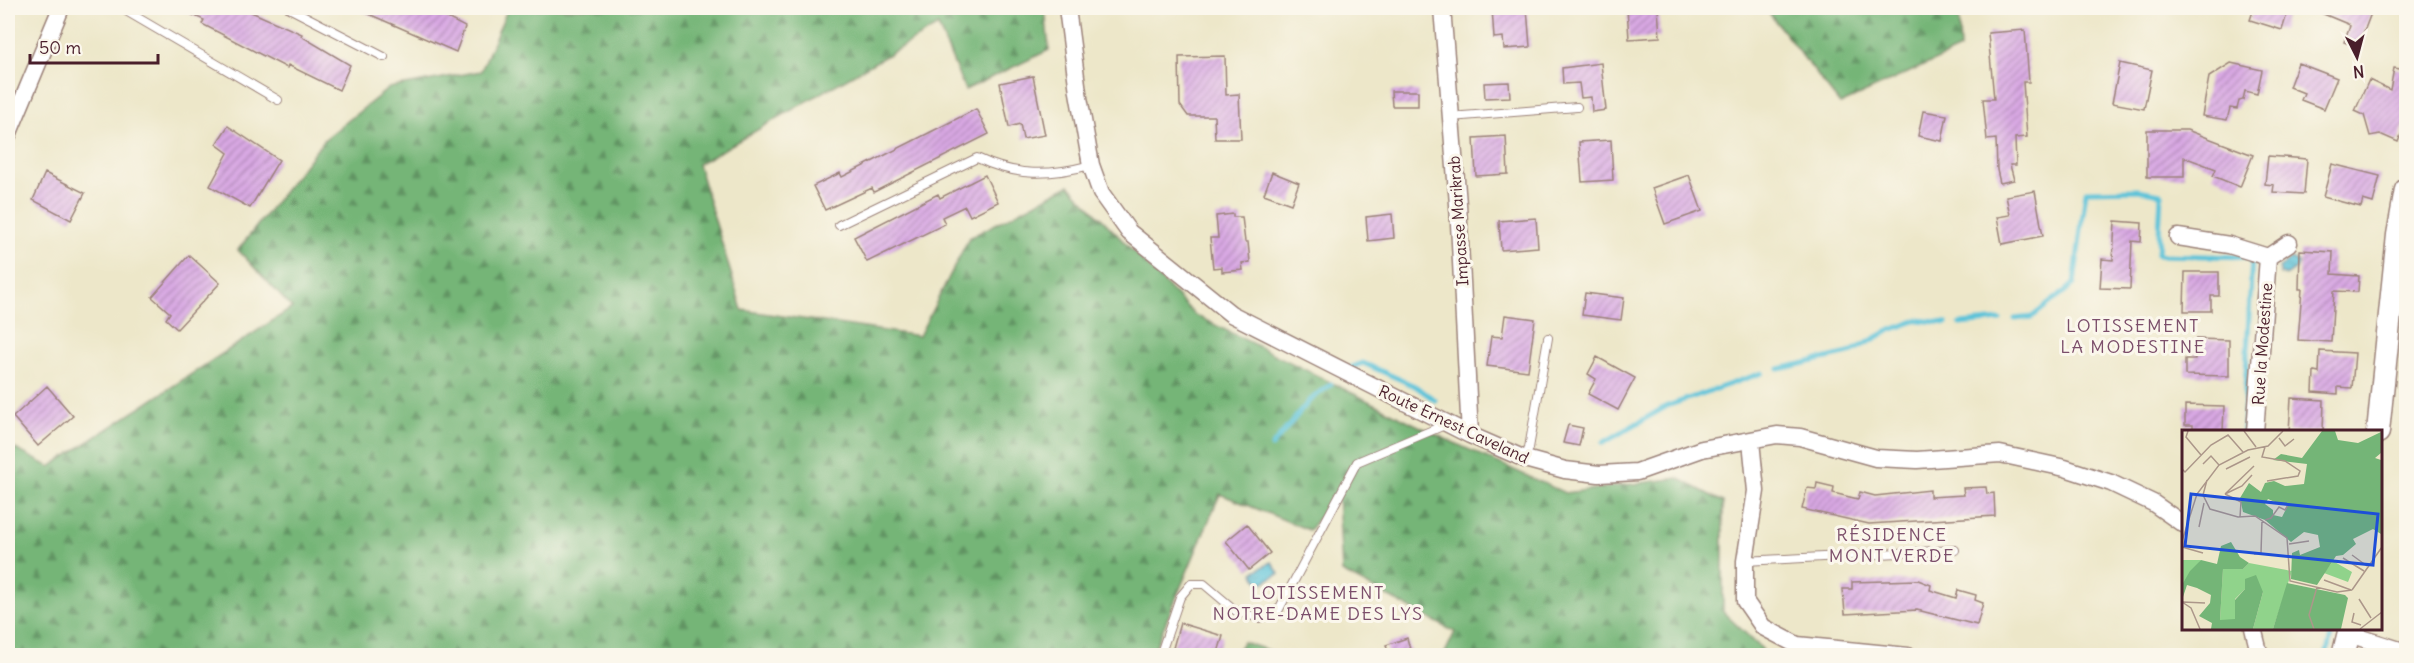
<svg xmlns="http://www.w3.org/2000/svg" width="2414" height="663" font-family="Delius,sans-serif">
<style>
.forest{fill:url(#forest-firs);stroke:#5f6a51;stroke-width:1.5}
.water{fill:url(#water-ripples);stroke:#537182;stroke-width:1.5}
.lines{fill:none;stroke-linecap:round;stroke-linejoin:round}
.stream{stroke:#5cc3d9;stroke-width:5}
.building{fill:url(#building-hatch)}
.lane-casing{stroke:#9c837a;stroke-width:10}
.street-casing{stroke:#9c837a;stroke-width:19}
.secondary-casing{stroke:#9c837a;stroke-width:25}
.lane{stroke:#fff;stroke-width:8}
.street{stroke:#fff;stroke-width:16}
.secondary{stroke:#fff;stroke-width:22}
.labels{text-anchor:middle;stroke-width:6;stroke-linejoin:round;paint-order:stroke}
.street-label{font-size:16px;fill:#4a1f2b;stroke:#fbf7ec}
.neighbourhood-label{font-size:18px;letter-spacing:1.5px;fill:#7c4f6b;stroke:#fbf7ec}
.inset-road{fill:none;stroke:#ac978a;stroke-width:1.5}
.view{fill:#1d4ed8;fill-opacity:0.15;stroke:#1d4ed8;stroke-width:3}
.inset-edge{fill:none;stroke:#4a1f2b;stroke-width:3}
</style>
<defs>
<pattern id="forest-firs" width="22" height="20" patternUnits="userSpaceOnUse" patternTransform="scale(1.5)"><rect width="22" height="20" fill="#74b577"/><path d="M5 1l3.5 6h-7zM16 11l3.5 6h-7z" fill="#619362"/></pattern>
<pattern id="water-ripples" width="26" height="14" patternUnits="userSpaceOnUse" patternTransform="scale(1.5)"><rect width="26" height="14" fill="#5cc3d9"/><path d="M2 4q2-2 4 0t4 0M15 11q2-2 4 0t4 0" fill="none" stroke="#52a7ba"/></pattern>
<pattern id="building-hatch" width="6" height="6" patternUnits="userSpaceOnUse" patternTransform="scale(1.5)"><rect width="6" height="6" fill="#d8a8e3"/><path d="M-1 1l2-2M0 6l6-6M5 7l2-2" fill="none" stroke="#b188b8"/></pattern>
</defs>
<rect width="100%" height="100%" fill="#fbf7ec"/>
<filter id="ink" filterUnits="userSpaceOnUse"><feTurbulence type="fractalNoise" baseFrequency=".0167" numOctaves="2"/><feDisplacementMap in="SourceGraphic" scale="12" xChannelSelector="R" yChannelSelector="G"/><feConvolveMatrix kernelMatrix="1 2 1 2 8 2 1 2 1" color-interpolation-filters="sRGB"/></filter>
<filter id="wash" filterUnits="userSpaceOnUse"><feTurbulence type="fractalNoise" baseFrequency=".008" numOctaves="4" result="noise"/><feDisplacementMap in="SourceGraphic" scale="24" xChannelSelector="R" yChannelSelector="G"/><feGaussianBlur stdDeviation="1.35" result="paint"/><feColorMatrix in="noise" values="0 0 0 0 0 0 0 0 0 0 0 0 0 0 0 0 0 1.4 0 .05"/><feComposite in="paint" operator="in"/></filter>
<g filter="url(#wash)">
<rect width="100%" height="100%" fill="#ede7c9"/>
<path class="forest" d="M508,8H1045L1049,50L965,90L938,26L698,164L742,310L919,336L969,238L1069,185L1195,315L1439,436L1565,493L1678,478L1723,502V612L1762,649L1765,655H1444L1455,632L1342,572L1338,494L1309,530L1220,494L1152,655H8V445L50,467L292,308L238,250L325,139L389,88L481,71Z
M1765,8H1958L1960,49L1840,104Z
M1243,642L1282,655H1235Z"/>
<path class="water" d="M2291,259L2298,263L2297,268L2286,276L2281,275L2279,268Z
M1272,562L1279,574L1260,584L1253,572Z"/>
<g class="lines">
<path class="stream" d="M2015,319L2032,317L2074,284L2086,191L2138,190L2161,194L2158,255L2252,257L2243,432
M1960,324L2000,320
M1352,367L1363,363L1415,386L1435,400
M1779,369L1849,353L1888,331L1918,320L1946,323
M1603,443L1667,406L1762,373
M1272,446L1309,401L1331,384
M2326,656L2333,628"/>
</g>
<g id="blocks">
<path class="building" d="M177,8H242L302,34L301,36L350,65L339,90L288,65L287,68L202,24L204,20Z
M355,8H428L465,27L456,52Z
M1492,8H1527L1530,47L1504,49L1503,37L1494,38Z
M1627,8H1658L1660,37L1629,39Z
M2254,8H2289L2282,30L2250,20Z
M2309,8H2373L2358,47L2344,42L2350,25Z
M2025,30L2029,82H2023L2027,137L2015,138L2016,165H2010L2014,180L2000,183L1997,170L1996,139L1987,140L1983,99H1994L1988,33Z
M1225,56L1226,95L1239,94L1241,139H1215L1214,116H1188L1180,105L1179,57Z
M1601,63L1606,110L1592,112L1591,97L1581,98L1579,83L1563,84L1562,68Z
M2120,63L2152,70L2144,109L2112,103Z
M2231,63L2262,70L2257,94L2245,91L2243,100L2239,101L2237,109L2230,108L2227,120L2202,116L2209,77Z
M2298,63L2337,78L2324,109L2301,100L2304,93L2289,87Z
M2394,68L2406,70V122L2398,142L2380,134L2370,136L2364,115L2355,111L2369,80L2390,90Z
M1033,76L1045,135L1023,139L1020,124L1009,127L1000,83Z
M1509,82L1510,97L1485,98L1484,83Z
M1391,91H1418V106H1392Z
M976,109L989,134L874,192L872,188L825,210L813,186L840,173L842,177Z
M1923,111L1947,115L1942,141L1918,136Z
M228,126L279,160L250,208L210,186L228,153L216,144Z
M2147,130H2187L2253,155L2240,187L2213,176L2216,169L2184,157V177H2147Z
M1506,136L1508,174L1476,176L1474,138Z
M1611,140L1613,180L1582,182L1579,142Z
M2268,156L2307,159L2304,194L2273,192L2274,185L2265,184Z
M2332,164L2380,176L2373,203L2363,200L2361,207L2323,197Z
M1272,172L1299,183L1291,204L1264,194Z
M45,173L85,193L71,220L33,200Z
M985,175L998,202L970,216L965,206L942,217L945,224L867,262L854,237L938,194L940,198Z
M1689,175L1702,211L1665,224L1652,188Z
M2035,191L2043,236L2002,244L1997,217L2010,215L2006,196Z
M1233,214V217H1242L1245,242H1248L1250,262L1242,263L1243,270L1222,272V267L1213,268L1210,238H1218L1216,216Z
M1392,214L1394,238L1368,241L1366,217Z
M1536,218L1538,247L1501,250L1499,221Z
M2115,221L2142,223L2141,242L2132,241L2130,289L2100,288L2102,259L2113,260Z
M2300,250L2333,252L2332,274L2359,276L2358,292L2334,291L2331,342L2298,340L2302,289H2299Z
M189,255L220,283L177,329L166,319L170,313L152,297Z
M2185,272H2219V296H2211V311H2184Z
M1585,293L1624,298L1621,320L1582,315Z
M1505,315L1535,319L1528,371L1487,366L1491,336L1502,337Z
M2196,339L2229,340V376L2185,375V359H2195Z
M2320,351L2355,353L2352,388L2338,387V394L2313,392L2314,372L2319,373Z
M1597,357L1635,378L1618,410L1588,394L1596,379L1588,374Z
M47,386L73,416L38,446L13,417Z
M2291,398L2324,400L2323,432H2289Z
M2185,405L2224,406L2223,432H2193V425H2185Z
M1568,425L1583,428L1579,446L1563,443Z
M1817,483L1834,487L1833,493L1858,499L1860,492L1875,496L1930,490V497L1964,495L1963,488L1986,487L1987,494L1994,493L1995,516L1869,524L1802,509L1807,488L1816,489Z
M1247,524L1270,553L1249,570L1226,541Z
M1918,580L1931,585L1930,590L1956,598L1958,590L1976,595L1975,600L1983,603L1977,625L1917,610L1845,614L1843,589H1852V582Z
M1180,623L1223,636L1217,656H1198L1173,648Z
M1407,638L1412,656H1389L1386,645Z"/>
</g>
</g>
<g filter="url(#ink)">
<use href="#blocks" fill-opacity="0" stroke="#9c837a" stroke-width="1.5"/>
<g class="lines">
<defs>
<path id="lane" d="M121,8L278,100
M289,8L384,57
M1450,117L1577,107
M839,225L977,158C1017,177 1049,176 1091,165
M1525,459L1529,448L1548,338
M1745,561L1955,550
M1162,650L1180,597L1191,584H1204L1236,611L1259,618L1277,613L1357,462L1447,424"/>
<path id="street" d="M1067,8L1078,92L1091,165L1101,193L1129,232L1231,314L1470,435L1525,459L1565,470L1599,474L1637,472L1702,449L1777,435L1800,437L1876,458L1917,460L2000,454L2065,468L2111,483L2153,503L2183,524
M1442,8L1458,204L1470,435
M8,135L61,8
M2178,237L2229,245L2268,257L2289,243
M2255,432L2268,257
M1751,441L1756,491L1745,561V601L1763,627L1797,645L1908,656
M2253,628L2260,656
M2349,634L2406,652"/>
<path id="secondary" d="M2378,432L2398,235L2406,190
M2343,656L2350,628"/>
</defs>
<use href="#lane" class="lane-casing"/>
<use href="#street" class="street-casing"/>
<use href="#secondary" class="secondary-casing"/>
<use href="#lane" class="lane"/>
<use href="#street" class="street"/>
<use href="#secondary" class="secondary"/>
</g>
</g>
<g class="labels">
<g class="street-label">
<text transform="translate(1458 221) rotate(-94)" y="6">Impasse Marikrab</text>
<text transform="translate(2262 344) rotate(-86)" y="6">Rue la Modestine</text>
<text transform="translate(1454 424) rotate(25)" y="6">Route Ernest Caveland</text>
</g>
<g class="neighbourhood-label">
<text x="2133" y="332">LOTISSEMENT<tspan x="2133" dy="21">LA MODESTINE</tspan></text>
<text x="1892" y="541">RÉSIDENCE<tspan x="1892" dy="21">MONT VERDE</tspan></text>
<text x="1318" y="599">LOTISSEMENT<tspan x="1318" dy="21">NOTRE-DAME DES LYS</tspan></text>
</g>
</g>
<g transform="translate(2182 430)">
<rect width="200" height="200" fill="#ede7c9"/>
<path d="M0,130H19L1,156L0,155ZM151,131L170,142L166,152L142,143ZM67,133L110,141L91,199H71L81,162L63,159L53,169V190H38L41,138L61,139Z" fill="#90d38b"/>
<path d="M140,1H153L156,10L176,13L199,2V23L193,28L199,30V104L191,99L171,109L174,114L161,125L154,126L135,155L109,149L110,123L117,120L118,125L138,117L136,105L122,102L109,112L83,90L61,82L58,68L67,53L79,62L83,53L92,51L103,56L122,54L125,34L91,30L99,24L120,28ZM86,69L100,75L107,73L100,87L91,85V80L83,74ZM49,112L58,127L67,133L61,139H41L38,190L53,189V170L63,159V149L74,145L81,162L71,199H29L30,193L17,186L28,173L29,165L15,158L5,155L0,170V155L8,141L19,130L35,134L39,116ZM105,153L163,165L166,168L159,199H91Z" fill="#74b577" fill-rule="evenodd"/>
<path class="inset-road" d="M6,1L4,7L19,25M62,1L74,17M97,8L103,16L112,9M83,17L80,27L103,31L118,41L116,46L85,51M21,34L29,26L37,35M0,39L3,42L29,15L46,5L61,22M44,39L68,27M25,50L21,65L28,79L56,87L73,86L105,108L108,151L155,162L170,160M43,64L72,36M43,64L60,56L70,45M43,64L59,72L58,87M83,90L89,88L97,77L103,80L106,75M17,97L22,73M0,111L15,64L37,35L66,20L86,16L101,1M107,114L127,111M0,117L21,123M72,124L79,123L80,90M170,125L185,136M161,128L182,141M142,150L169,160M170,160L200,117M177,169L189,188M0,172L9,178L18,199M1,172L23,173M172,183L170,192L179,195M132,199L127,185L135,157M178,199L200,182"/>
<path class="view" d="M9,64L196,84L191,135L3,116Z"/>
<rect width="200" height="200" class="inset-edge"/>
</g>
<rect width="2414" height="663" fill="none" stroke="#fbf7ec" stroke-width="30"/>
<g transform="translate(2357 57) rotate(174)" stroke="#fbf7ec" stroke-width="4.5" paint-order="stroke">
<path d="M0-4.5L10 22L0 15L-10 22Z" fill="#4a1f2b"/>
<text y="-9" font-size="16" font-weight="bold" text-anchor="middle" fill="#4a1f2b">N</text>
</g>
<path d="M30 54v9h128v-9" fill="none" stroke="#4a1f2b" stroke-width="3"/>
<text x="39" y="54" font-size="18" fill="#4a1f2b" stroke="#fbf7ec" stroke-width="4.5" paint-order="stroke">50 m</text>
</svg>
